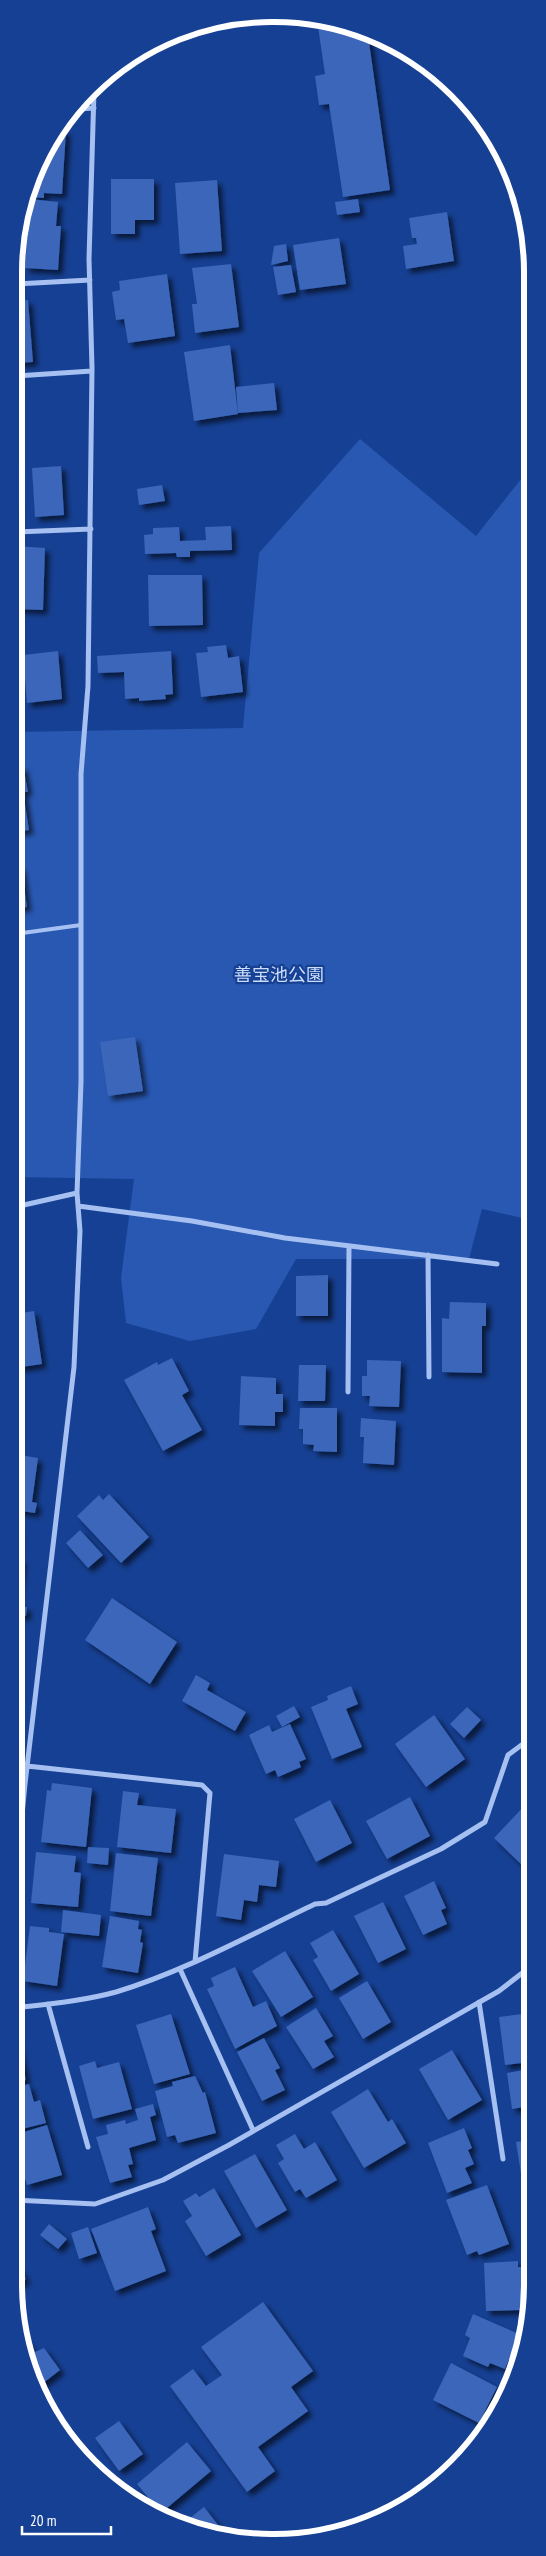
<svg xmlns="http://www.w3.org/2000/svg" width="546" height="2556" font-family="'PT Sans Narrow','Noto Sans JP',sans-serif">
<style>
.green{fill:#2858b2}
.building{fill:#3a66ba;filter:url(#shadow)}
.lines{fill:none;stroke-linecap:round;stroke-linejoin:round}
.lane{stroke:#a5c0f1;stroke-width:4}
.street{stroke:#a5c0f1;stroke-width:5}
.labels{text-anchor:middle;stroke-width:4.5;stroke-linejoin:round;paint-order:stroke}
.park-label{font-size:18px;fill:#ccddfc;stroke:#164093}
.rim{fill:none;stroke:#fff;stroke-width:6}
</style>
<defs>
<filter id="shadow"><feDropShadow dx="4.5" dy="4.5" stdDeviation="2.5" flood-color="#0009"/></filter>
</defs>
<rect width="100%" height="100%" fill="#164093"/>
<path class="green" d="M360,439L476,536L532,465L531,1220L482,1209L469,1259H296L256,1329L190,1341L126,1323L121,1278L134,1179L15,1177V732L243,728L259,553Z"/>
<path class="building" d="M317,20L368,35L390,190L343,197L329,104L319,105L315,76L325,74Z
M60,130L66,131L62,194L44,193V198L30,197L48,144Z
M111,179H154V220H135V234H111Z
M217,180L222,251L180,254L175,183Z
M30,199L58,202L56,226H61L58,270L25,268Z
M358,199L360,212L337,215L335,202Z
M447,212L454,261L406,269L403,246L417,244L416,238H412L409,218Z
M339,238L346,284L300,290L293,245Z
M286,244L288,261L271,265L274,246Z
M231,264L239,327L195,333L192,304H197L192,268Z
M291,265L296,292L278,295L273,267Z
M167,274L175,336L128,343L124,319L116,320L112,292L120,290L119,281Z
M28,300L33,362L16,363V301Z
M230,345L238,414L194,421L184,352Z
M274,383L277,410L238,413L236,387Z
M61,466L64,515L35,517L32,468Z
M162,485L165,501L139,505L137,489Z
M231,526L232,550L190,551V557H177L176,553L145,554L144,535L153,534V528L179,527L180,541L206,540L205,527Z
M16,546L45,548L43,610L16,609Z
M148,575H202L203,625L149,626Z
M226,645L228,658L239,656L243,692L201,697L196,653L208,652L207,647Z
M58,651L62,699L27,703L23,655Z
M171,651L173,694L165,695L166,699L139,701V698L125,699L124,672L98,673L97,656Z
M23,766L28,792H23L29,830L15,832V767Z
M21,866L27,907L15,908V867Z
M135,1037L143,1091L108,1096L100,1042Z
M328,1275V1316H296V1276Z
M450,1302L486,1303V1326H482V1373L442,1372V1318L449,1319Z
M34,1311L42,1364L15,1368V1314Z
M172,1358L189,1391L182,1395L202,1430L163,1451L124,1380L157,1362L158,1365Z
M367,1360L401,1361L399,1407L369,1406L370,1396H362V1376H367Z
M299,1365H326L325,1401H298Z
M241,1376L276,1378V1394H283V1412H275V1426L239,1425Z
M300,1408H337V1452L313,1451L314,1445L303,1444V1429H299Z
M361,1418L396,1421L394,1465L363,1463L364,1437H360Z
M15,1454L38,1458L32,1502L37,1503L35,1513L15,1510Z
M109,1494L149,1537L121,1563L77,1516L99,1495L103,1500Z
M80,1530L103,1555L88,1568L66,1543Z
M15,1532L19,1533L16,1557H15Z
M15,1558L22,1559L16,1604L14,1603Z
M112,1598L177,1642L150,1684L85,1640Z
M16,1606L27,1607L26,1616L15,1615Z
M196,1675L210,1683L207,1690L246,1712L235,1731L182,1701Z
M351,1686L358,1704L346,1709L362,1747L332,1759L311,1707L328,1700L327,1696Z
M294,1706L300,1717L282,1727L276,1716Z
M467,1707L481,1720L464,1738L450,1724Z
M434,1715L465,1759L426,1787L395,1744Z
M290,1724L306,1759L299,1762L301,1767L278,1777L275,1770L266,1774L249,1735L269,1725L272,1732Z
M530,1778V1791L524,1785Z
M52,1783L92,1788L86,1847L41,1842L47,1790L51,1791Z
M123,1791L139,1793L137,1805L176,1809L171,1853L117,1847Z
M410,1797L430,1836L387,1859L366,1821Z
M330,1800L352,1843L316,1862L294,1819Z
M527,1803L530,1807V1862L525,1868L494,1838Z
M88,1847L109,1848L108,1865L87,1863Z
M36,1852L76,1856L74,1872L81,1873L78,1907L31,1903Z
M116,1853L158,1858L151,1916L110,1911Z
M224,1854L279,1861L276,1887L259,1885L257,1902L244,1900L241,1920L216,1916Z
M434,1881L446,1908L441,1910L447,1924L423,1935L404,1896Z
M383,1902L406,1949L378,1963L354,1916Z
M63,1910L101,1915L99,1936L61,1932Z
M110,1916L139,1921L138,1929L142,1930L140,1942L143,1943L138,1973L102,1967Z
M30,1926L49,1928V1932L64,1934L57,1986L23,1981Z
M333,1930L359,1974L331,1991L313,1960L318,1957L310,1943Z
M285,1951L313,1997L281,2017L252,1971Z
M235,1967L253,2007L266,2001L277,2026L235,2049L207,1989L214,1986L211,1978Z
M367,1981L391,2022L363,2039L339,1998Z
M316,2008L333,2036L324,2041L334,2057L313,2069L286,2027Z
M530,2013V2062L505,2065L499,2017Z
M171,2014L190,2074L154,2084L136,2025Z
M14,2029L26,2080L14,2083Z
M264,2038L280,2068L275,2070L285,2090L262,2101L237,2052Z
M452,2050L482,2100L448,2120L419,2069Z
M95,2061L97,2068L119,2062L132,2109L93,2119L79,2066Z
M530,2069V2122L526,2123L524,2107L512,2109L507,2073Z
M195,2076L203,2093L205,2092L216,2133L178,2143L175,2135L167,2137L155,2091L173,2086L172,2082Z
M29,2084L34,2102L40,2100L46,2123L14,2131V2088Z
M368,2089L388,2122L392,2119L406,2143L364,2168L331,2112Z
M153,2104L156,2115L150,2117L156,2140L129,2148L133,2164L128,2165L132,2177L110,2183L96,2137L108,2134L106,2125L125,2120L126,2124L138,2120L135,2109Z
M47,2125L62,2175L27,2185L14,2143V2135Z
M464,2128L472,2148L468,2150L474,2164L465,2168L472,2183L447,2193L428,2143Z
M295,2134L304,2149L315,2142L337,2180L306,2198L300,2189L295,2192L278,2163L284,2159L276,2145Z
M530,2140V2192L524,2193L516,2142Z
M255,2154L287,2210L256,2228L224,2171Z
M487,2185L509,2244L479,2255L477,2251L467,2255L446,2200Z
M214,2188L241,2235L206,2256L185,2221L192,2216L183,2201L196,2193L199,2197Z
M148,2207L156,2229L151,2231L166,2271L115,2291L91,2229Z
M49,2224L67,2239L58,2249L40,2235Z
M88,2227L97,2253L79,2259L71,2233Z
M14,2261L26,2279L15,2287L14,2283Z
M518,2261V2267H524L526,2304L521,2303L522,2310L486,2311L484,2263Z
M263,2302L313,2371L291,2387L308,2411L258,2447L275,2471L247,2492L170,2386L193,2369L206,2386L222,2375L201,2347Z
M473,2314L519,2334L505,2369L490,2363L488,2367L463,2356L470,2338L465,2335Z
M25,2338L35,2352L44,2348L60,2370L37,2388L33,2382Z
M451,2363L497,2387L479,2423L433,2400Z
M119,2421L143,2454L119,2471L95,2438Z
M187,2442L211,2471L161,2513L137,2484Z
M204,2507L226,2535L177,2523L184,2518L186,2521Z"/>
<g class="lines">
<path class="lane" d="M15,934L81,925"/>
<path class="street" d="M79,109L94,108
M16,284L90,280
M16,376L92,371
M16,532L91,529
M78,1206L192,1221L285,1238L497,1264
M15,1207L77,1193
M428,1255L429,1377
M348,1392L349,1246
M27,1766L202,1785L210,1793L195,1962
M14,1899L25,1784L74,1367L80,1231L77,1193L81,1082V774L88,686L92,368L89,259L94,91
M180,1969L253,2130
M479,2002L503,2159
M48,2004L88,2147
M14,2008C48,2004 83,2001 116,1992C185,1971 250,1935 315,1904L326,1903L441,1849L485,1822L508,1755L531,1738
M14,2200L95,2204L163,2180L229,2145L499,1991L530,1967"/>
</g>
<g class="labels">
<g class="park-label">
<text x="279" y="981">善宝池公園</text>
</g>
</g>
<path d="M0 0H546V2556H0ZM272 22H274A250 250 0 0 1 524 272V2284A250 250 0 0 1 274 2534H272A250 250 0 0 1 22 2284V272A250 250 0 0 1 272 22Z" fill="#164093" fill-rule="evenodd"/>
<path class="rim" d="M272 22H274A250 250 0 0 1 524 272V2284A250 250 0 0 1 274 2534H272A250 250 0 0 1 22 2284V272A250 250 0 0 1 272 22Z"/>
<path d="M22 2526v8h89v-8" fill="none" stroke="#ffffff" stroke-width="2.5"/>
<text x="30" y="2526" font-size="15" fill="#ffffff" stroke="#164093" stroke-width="4" paint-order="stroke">20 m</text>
</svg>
